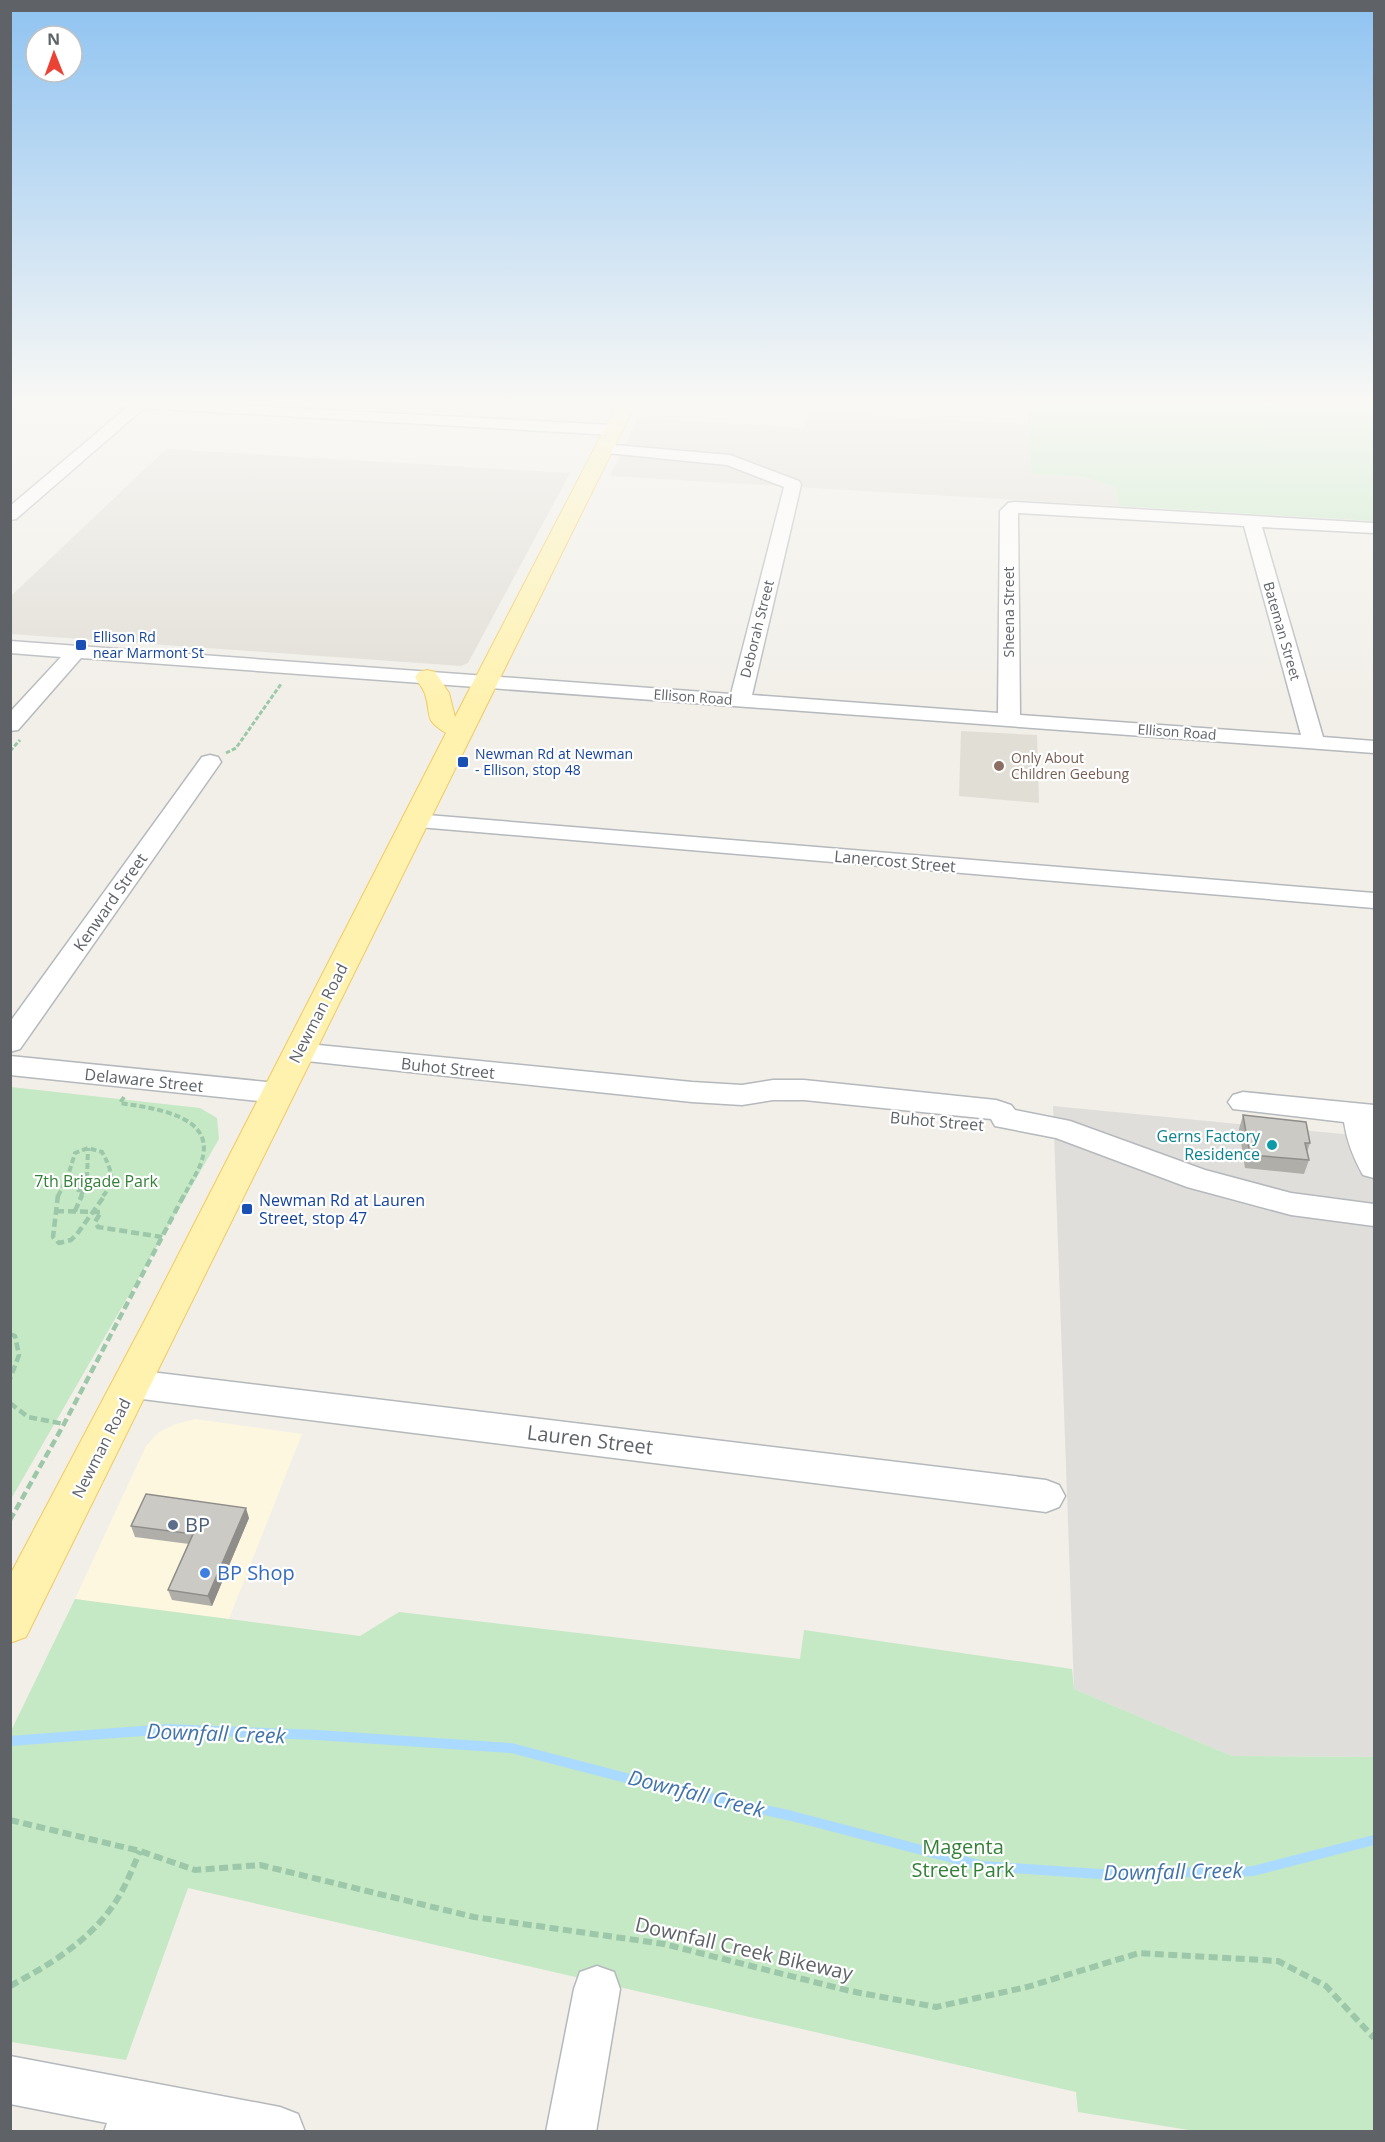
<svg xmlns="http://www.w3.org/2000/svg" width="1385" height="2142" font-family="'Open Sans',sans-serif">
<style>
.commercial{fill:#fef7e0}
.industrial{fill:#e0deda}
.education{fill:#e1ded6}
.green{fill:#c5e8c5}
.lines{fill:none;stroke-linecap:round;stroke-linejoin:round}
.stream{stroke:#aadaff;stroke-width:10}
.minor-casing{stroke:#b5b8bc;stroke-width:3}
.major-casing{stroke:#f2c960;stroke-width:2}
.path-far3{stroke:#9cc7a9;stroke-width:3;stroke-dasharray:4.5 2;stroke-linecap:butt}
.path-far2{stroke:#9cc7a9;stroke-width:4;stroke-dasharray:6 3;stroke-linecap:butt}
.path-far1{stroke:#9cc7a9;stroke-width:4.5;stroke-dasharray:8 4;stroke-linecap:butt}
.path{stroke:#9cc7a9;stroke-width:6;stroke-dasharray:9 4.5;stroke-linecap:butt}
.minor{fill:#fff;fill-rule:evenodd}
.major{fill:#fff2af;fill-rule:evenodd}
.wall{fill:#afaea9}
.shaded-wall{fill:#8f8d8a}
.building{fill:#cccac5;stroke:#8f8d8a;stroke-width:1.5}
.transit-dot{fill:#1a4fb4;stroke:#fff;stroke-width:2}
.education-dot{fill:#8d6e63;stroke:#fff;stroke-width:2}
.culture-dot{fill:#0f9aa8;stroke:#fff;stroke-width:2}
.service-dot{fill:#5c6f8a;stroke:#fff;stroke-width:2}
.shop-dot{fill:#3f7fe0;stroke:#fff;stroke-width:2}
.labels{text-anchor:middle;stroke-width:4.5;stroke-linejoin:round;paint-order:stroke}
.far-street-label{font-size:14px;fill:#5f6368;stroke:#fff}
.far-transit-label{font-size:14px;fill:#164399;stroke:#fff;text-anchor:start}
.far-education-label{font-size:14px;fill:#785e54;stroke:#fff;text-anchor:start}
.street-label{font-size:16px;fill:#5f6368;stroke:#fff}
.culture-label{font-size:16px;fill:#0d838f;stroke:#fff;text-anchor:end}
.park-label{font-size:16px;fill:#348238;stroke:#fff}
.transit-label{font-size:16px;fill:#164399;stroke:#fff;text-anchor:start}
.near-street-label{font-size:20px;fill:#5f6368;stroke:#fff}
.near-service-label{font-size:20px;fill:#4e5e75;stroke:#fff;text-anchor:start}
.near-shop-label{font-size:20px;fill:#366cbe;stroke:#fff;text-anchor:start}
.near-park-label{font-size:20px;fill:#348238;stroke:#fff}
.near-water-label{font-size:21px;font-style:italic;fill:#4174aa;stroke:#fff}
</style>
<rect width="100%" height="100%" fill="#f1efe8"/>
<path class="commercial" d="M195,1419L302,1434L228,1621L75,1599L146,1446L159,1432L176,1424Z"/>
<path class="industrial" d="M1053,1106L1374,1137V1757L1232,1756L1074,1689Z"/>
<path class="education" d="M809,412L1029,424L1031,474L1084,477L1115,487L1119,506L610,476L638,418L805,428Z
M166,449L570,473L468,663L461,666L11,634V596Z
M961,731L1037,735L1039,803L959,796Z"/>
<path class="green" d="M1028,405H1374V521L1119,506L1115,487L1084,477L1031,474Z
M11,1087L200,1108L217,1118L219,1139L11,1499Z
M75,1599L360,1636L399,1612L800,1659L804,1630L1072,1669L1074,1689L1232,1756L1374,1757V2131H1195L1078,2112L1076,2092L188,1888L126,2060L11,2042L10,1733Z"/>
<g class="lines">
<path class="stream" d="M10,1741L168,1729L317,1735L511,1748L653,1785L792,1816L983,1866L1099,1874L1253,1871L1374,1840"/>
<defs>
<path id="minor" d="M130,405H231L613,425L621,430L613,435L144,408L16,519L10,520V506Z
M603,444L730,455L799,481L801,485L752,695L998,713L1000,511L1008,503L1014,502L1374,523V533L1262,527L1323,737L1374,741V753L81,658L18,730L10,731V712L61,657L10,653V641L731,694L784,487L727,465L597,452L595,449L597,446ZM1018,513L1244,526L1301,735L1020,715Z
M210,755L218,757L221,762L20,1049L10,1052V1022L202,757Z
M415,814L1374,893V908L407,826L403,821L407,816Z
M298,1043L692,1082L742,1085L773,1080H804L996,1100L1011,1105L1015,1110L1070,1121L1205,1170L1291,1193L1374,1204V1226L1291,1215L1187,1187L1056,1138L995,1126L991,1119L804,1100H773L742,1105L692,1102L288,1059L284,1052L288,1045Z
M10,1056L277,1083L287,1086L291,1093L287,1100L277,1103L10,1075Z
M1243,1092L1374,1105V1178L1363,1175C1353,1157 1347,1142 1344,1122L1233,1109L1228,1102L1233,1095Z
M134,1370L1046,1480L1059,1485L1065,1496L1059,1507L1046,1512L134,1398L122,1394L117,1384L122,1374Z
M597,1966L614,1972L620,1989L596,2132H546L574,1989L580,1972Z
M10,2056L280,2107L298,2114L305,2132H104L107,2123L10,2104Z"/>
<path id="major" d="M617,405H635L26,1637L10,1643V1575L146,1318L446,733C423,719 432,716 425,694C423,688 418,682 415,677L419,672L427,670L435,672L449,693L455,717Z"/>
</defs>
<use href="#minor" class="minor-casing"/>
<use href="#major" class="major-casing"/>
<path class="path-far3" d="M10,751L20,740
M226,753L236,748L281,684"/>
<path class="path-far2" d="M124,1097L120,1103C150,1108 219,1114 201,1163C197,1174 189,1185 184,1196
M87,1178L88,1148
M84,1179L94,1180L93,1186L86,1191L78,1190L76,1184Z
M94,1184L112,1183
M58,1196L67,1179L75,1153L88,1148L102,1152C111,1168 116,1181 103,1196
M81,1196L83,1191"/>
<path class="path-far1" d="M58,1195L53,1237L59,1243L71,1240L77,1234L105,1195
M56,1211L101,1212L95,1222L98,1227L162,1237
M75,1211L82,1195
M10,1334L15,1336L19,1355L10,1379
M10,1403L28,1417L64,1424
M10,1520L64,1424L184,1195"/>
<path class="path" d="M10,1820L140,1851L195,1870L260,1865L474,1917L664,1944L850,1991L936,2007L1027,1987L1139,1953L1278,1961L1326,1986L1374,2038
M10,1986C51,1964 93,1939 118,1898C127,1883 133,1867 140,1851"/>
<use href="#minor" class="minor"/>
<use href="#major" class="major"/>
</g>
<path class="wall" d="M1243,1115L1310,1143L1307,1152L1309,1160L1304,1174L1245,1168L1239,1129Z
M249,1518L212,1606L172,1600L168,1590L189,1544L135,1537L131,1526Z"/>
<path class="shaded-wall" d="M246,1508L249,1518L212,1606L208,1596Z"/>
<path class="building" d="M1243,1115L1306,1122L1310,1143H1305L1309,1160L1250,1155Z
M146,1494L246,1508L208,1596L168,1590L193,1534L131,1526Z"/>
<linearGradient id="sky" x2="0" y2="1"><stop stop-color="#8fc3f1"/><stop offset="0.57" stop-color="#f9f8f5"/><stop offset="1" stop-color="#f9f8f5" stop-opacity="0"/></linearGradient>
<rect width="1385" height="705" fill="url(#sky)"/>
<g class="transit-dot">
<rect x="75" y="639" width="12" height="12" rx="3"/>
<rect x="457" y="756" width="12" height="12" rx="3"/>
<rect x="241" y="1203" width="12" height="12" rx="3"/>
</g>
<circle class="education-dot" cx="999" cy="766" r="6"/>
<circle class="culture-dot" cx="1272" cy="1145" r="6"/>
<circle class="service-dot" cx="173" cy="1525" r="6"/>
<circle class="shop-dot" cx="205" cy="1573" r="6"/>
<g class="labels">
<g class="far-street-label">
<text transform="translate(1009 612) rotate(-90)" y="5">Sheena Street</text>
<text transform="translate(757 629) rotate(-76)" y="5">Deborah Street</text>
<text transform="translate(1282 631) rotate(74)" y="5">Bateman Street</text>
<text transform="translate(693 697) rotate(4)" y="5">Ellison Road</text>
<text transform="translate(1177 732) rotate(4)" y="5">Ellison Road</text>
</g>
<g class="far-transit-label">
<text x="93" y="642">Ellison Rd<tspan x="93" dy="16">near Marmont St</tspan></text>
<text x="475" y="759">Newman Rd at Newman<tspan x="475" dy="16">- Ellison, stop 48</tspan></text>
</g>
<g class="far-education-label">
<text x="1011" y="763">Only About<tspan x="1011" dy="16">Children Geebung</tspan></text>
</g>
<g class="street-label">
<text transform="translate(895 861) rotate(5)" y="6">Lanercost Street</text>
<text transform="translate(110 902) rotate(-55)" y="6">Kenward Street</text>
<text transform="translate(318 1013) rotate(-63)" y="6">Newman Road</text>
<text transform="translate(448 1068) rotate(6)" y="6">Buhot Street</text>
<text transform="translate(144 1080) rotate(6)" y="6">Delaware Street</text>
<text transform="translate(937 1121) rotate(5)" y="6">Buhot Street</text>
<text transform="translate(101 1448) rotate(-63)" y="6">Newman Road</text>
</g>
<g class="culture-label">
<text x="1260" y="1142">Gerns Factory<tspan x="1260" dy="18">Residence</tspan></text>
</g>
<g class="park-label">
<text x="96" y="1187">7th Brigade Park</text>
</g>
<g class="transit-label">
<text x="259" y="1206">Newman Rd at Lauren<tspan x="259" dy="18">Street, stop 47</tspan></text>
</g>
<g class="near-street-label">
<text transform="translate(590 1440) rotate(7)" y="7">Lauren Street</text>
<text transform="translate(744 1949) rotate(13)" y="7">Downfall Creek Bikeway</text>
</g>
<g class="near-service-label">
<text x="185" y="1532">BP</text>
</g>
<g class="near-shop-label">
<text x="217" y="1580">BP Shop</text>
</g>
<g class="near-park-label">
<text x="963" y="1854">Magenta<tspan x="963" dy="23">Street Park</tspan></text>
</g>
<g class="near-water-label">
<text transform="translate(216 1734) rotate(2)" y="7">Downfall Creek</text>
<text transform="translate(696 1794) rotate(14)" y="7">Downfall Creek</text>
<text transform="translate(1173 1872) rotate(-1)" y="7">Downfall Creek</text>
</g>
</g>
<rect width="1385" height="2142" fill="none" stroke="#5f6368" stroke-width="24"/>
<g transform="translate(54 54) rotate(359)"><circle r="28" fill="#ffffff" stroke="#bfc1c3" stroke-width="1.5"/>
<path d="M0-4.5L10 22L0 15L-10 22Z" fill="#ea4335"/>
<text y="-9" font-size="16" font-weight="bold" text-anchor="middle" fill="#5f6368">N</text>
</g>
</svg>
